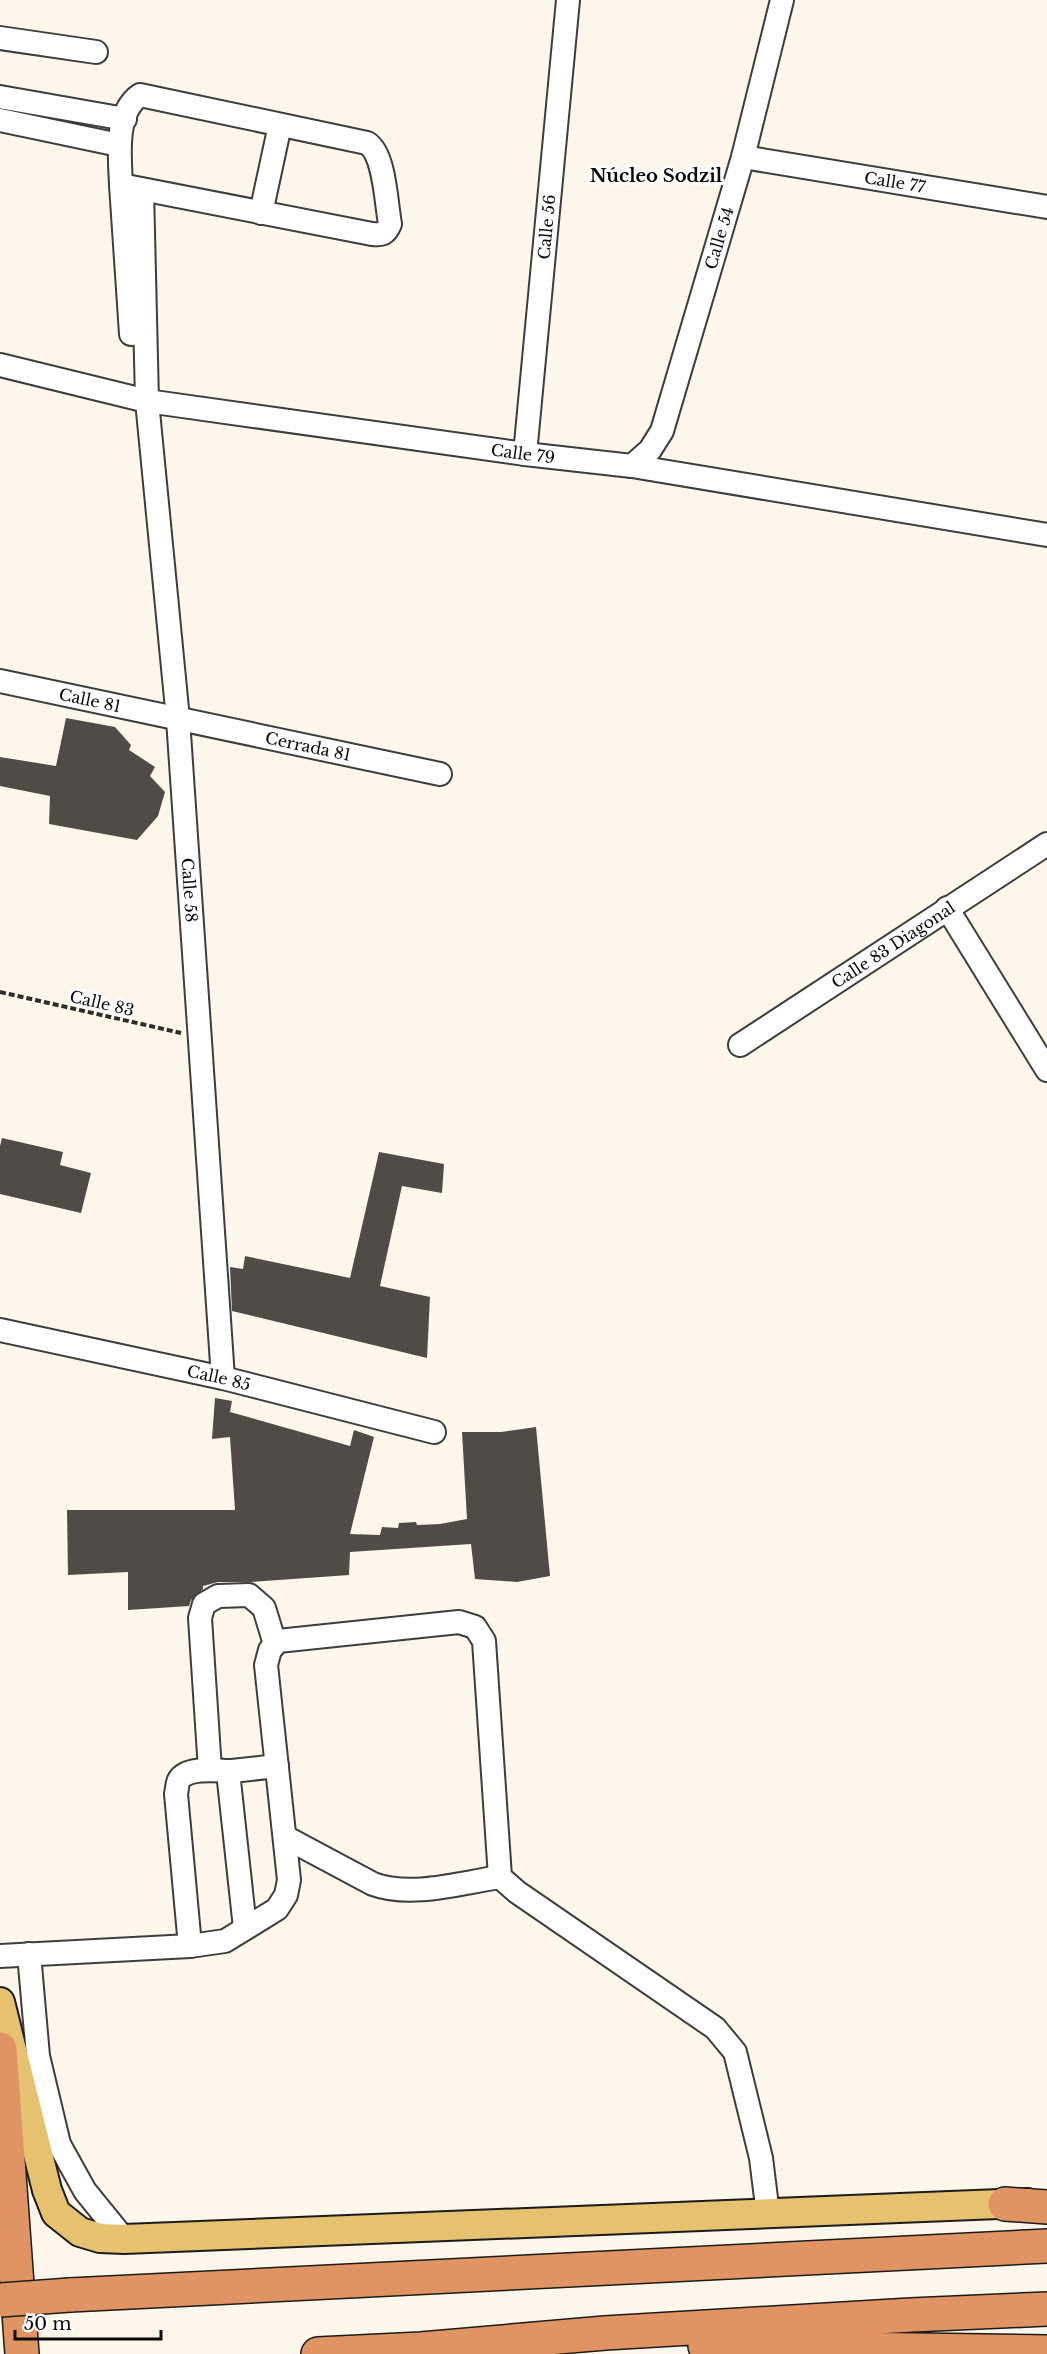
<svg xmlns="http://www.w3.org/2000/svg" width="1047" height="2354" font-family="'Libre Baskerville',serif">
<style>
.building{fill:#514b48}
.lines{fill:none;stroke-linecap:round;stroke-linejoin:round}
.minor-casing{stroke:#3d3d3d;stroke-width:26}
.major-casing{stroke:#1b1b1b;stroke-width:32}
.highway-casing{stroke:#1b1b1b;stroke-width:36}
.path{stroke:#2c2c2c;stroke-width:4;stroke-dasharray:6 3;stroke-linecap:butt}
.minor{stroke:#fff;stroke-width:22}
.major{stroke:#e6c170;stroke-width:28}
.highway{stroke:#e19463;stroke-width:33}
.highway-bridge-casing{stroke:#1b1b1b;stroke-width:36;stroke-linecap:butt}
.highway-bridge{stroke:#e19463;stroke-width:33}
.labels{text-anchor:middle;stroke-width:6;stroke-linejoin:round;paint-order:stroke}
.street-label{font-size:16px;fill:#0a0a0a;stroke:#fff}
.neighbourhood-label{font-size:18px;font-weight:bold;fill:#0a0a0a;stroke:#fff}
</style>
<rect width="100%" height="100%" fill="#fcf7ea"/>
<path class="building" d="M66,718L115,727L131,745L129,750L155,767L150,776L165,792L158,816L137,840L49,824L50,796L0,786V757L56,766Z
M2,1138L63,1152L60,1165L91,1173L81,1213L0,1194V1146Z
M379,1152L444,1164L442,1193L402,1186L380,1286L430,1297L427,1358L232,1311L230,1267L243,1269L245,1256L350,1278Z
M215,1398L232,1401L230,1412L350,1446L354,1430L374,1437L350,1534L380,1535L382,1527L398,1528L399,1523L416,1522L417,1525L440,1524L467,1519L462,1432H501L536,1427L550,1576L517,1582L475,1579L471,1544L350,1552L349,1575L251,1582H218L203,1586V1589L191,1600L189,1606L128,1610V1572L68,1575L67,1510H235L230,1437L212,1439Z"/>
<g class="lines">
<defs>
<g id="minor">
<path d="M0,38L96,52"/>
<path d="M140,95L367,143C385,154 386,203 390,224C386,234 382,235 372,234L121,185C120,158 114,113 140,95Z"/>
<path d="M0,97L125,119"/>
<path d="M0,120L119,145"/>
<path id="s1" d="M743,157L1047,207"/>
<path d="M121,185L131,334"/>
<path id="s2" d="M142,190L147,401L178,719L223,1378"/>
<path d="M261,213L280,125"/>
<path id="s3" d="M0,365L147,401L525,454L632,466L1047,535"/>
<path id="s4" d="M525,454L568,0"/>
<path id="s5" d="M632,466L650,450L662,431L743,157L782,0"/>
<path id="s6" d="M0,681L440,774"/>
<path d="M947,908L1047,1070"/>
<path id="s7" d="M740,1045L1047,844"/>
<path id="s8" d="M0,1330L223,1378L434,1432"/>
<path d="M210,1770L200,1618L204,1604L218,1596L249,1595L264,1608L275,1644"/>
<path d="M285,1837L373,1884C411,1898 460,1883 500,1877"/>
<path d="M245,1928L229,1781L232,1771L277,1766"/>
<path d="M190,1946L176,1794C177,1790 177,1783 179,1780C188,1766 217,1771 232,1771"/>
<path d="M29,1954L38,2056L59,2144L85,2191L124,2239"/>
<path d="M0,1956L190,1946L225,1941L277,1909L286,1895L289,1880L266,1665L270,1650L278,1641L459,1622L475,1627L484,1641L500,1877L517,1892L715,2028L735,2052L761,2158L768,2214"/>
</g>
<path id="major" d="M0,2002L47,2190L56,2213L80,2232L100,2238L124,2239L1027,2203"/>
<path id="highway" d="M0,2049L22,2354
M1005,2204L1047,2207
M70,2295L1047,2246
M705,2346L776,2348L1047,2352
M318,2354L421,2349L605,2333L911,2315L1047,2309"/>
</defs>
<use href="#minor" class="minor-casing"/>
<use href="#major" class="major-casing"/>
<use href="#highway" class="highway-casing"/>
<path class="path" d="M0,992L181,1033"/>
<use href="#minor" class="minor"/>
<use href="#major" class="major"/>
<use href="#highway" class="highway"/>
<defs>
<path id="highway-bridge" d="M0,2300L70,2295"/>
</defs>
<use href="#highway-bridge" class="highway-bridge-casing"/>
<use href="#highway-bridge" class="highway-bridge"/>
</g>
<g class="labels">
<g class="street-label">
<text dy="6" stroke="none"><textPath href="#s1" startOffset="154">Calle 77</textPath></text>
<text dy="6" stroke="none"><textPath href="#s4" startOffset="228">Calle 56</textPath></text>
<text dy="6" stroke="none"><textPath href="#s5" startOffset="248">Calle 54</textPath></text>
<text dy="6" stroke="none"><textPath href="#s3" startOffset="531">Calle 79</textPath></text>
<text dy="6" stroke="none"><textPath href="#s6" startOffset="92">Calle 81</textPath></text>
<text dy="6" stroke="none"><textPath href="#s6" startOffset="315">Cerrada 81</textPath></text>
<text dy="6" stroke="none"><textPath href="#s2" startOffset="702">Calle 58</textPath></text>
<text dy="6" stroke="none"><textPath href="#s7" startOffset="183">Calle 83 Diagonal</textPath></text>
<text transform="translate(102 1003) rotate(13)" y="6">Calle 83</text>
<text dy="6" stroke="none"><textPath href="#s8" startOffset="224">Calle 85</textPath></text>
</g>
<g class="neighbourhood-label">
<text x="656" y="182">Núcleo Sodzil</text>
</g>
</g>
<path d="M15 2330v9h146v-9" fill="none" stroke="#0a0a0a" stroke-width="3"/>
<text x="24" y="2330" font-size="18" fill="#0a0a0a" stroke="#ffffff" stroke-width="4.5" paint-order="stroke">50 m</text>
</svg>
